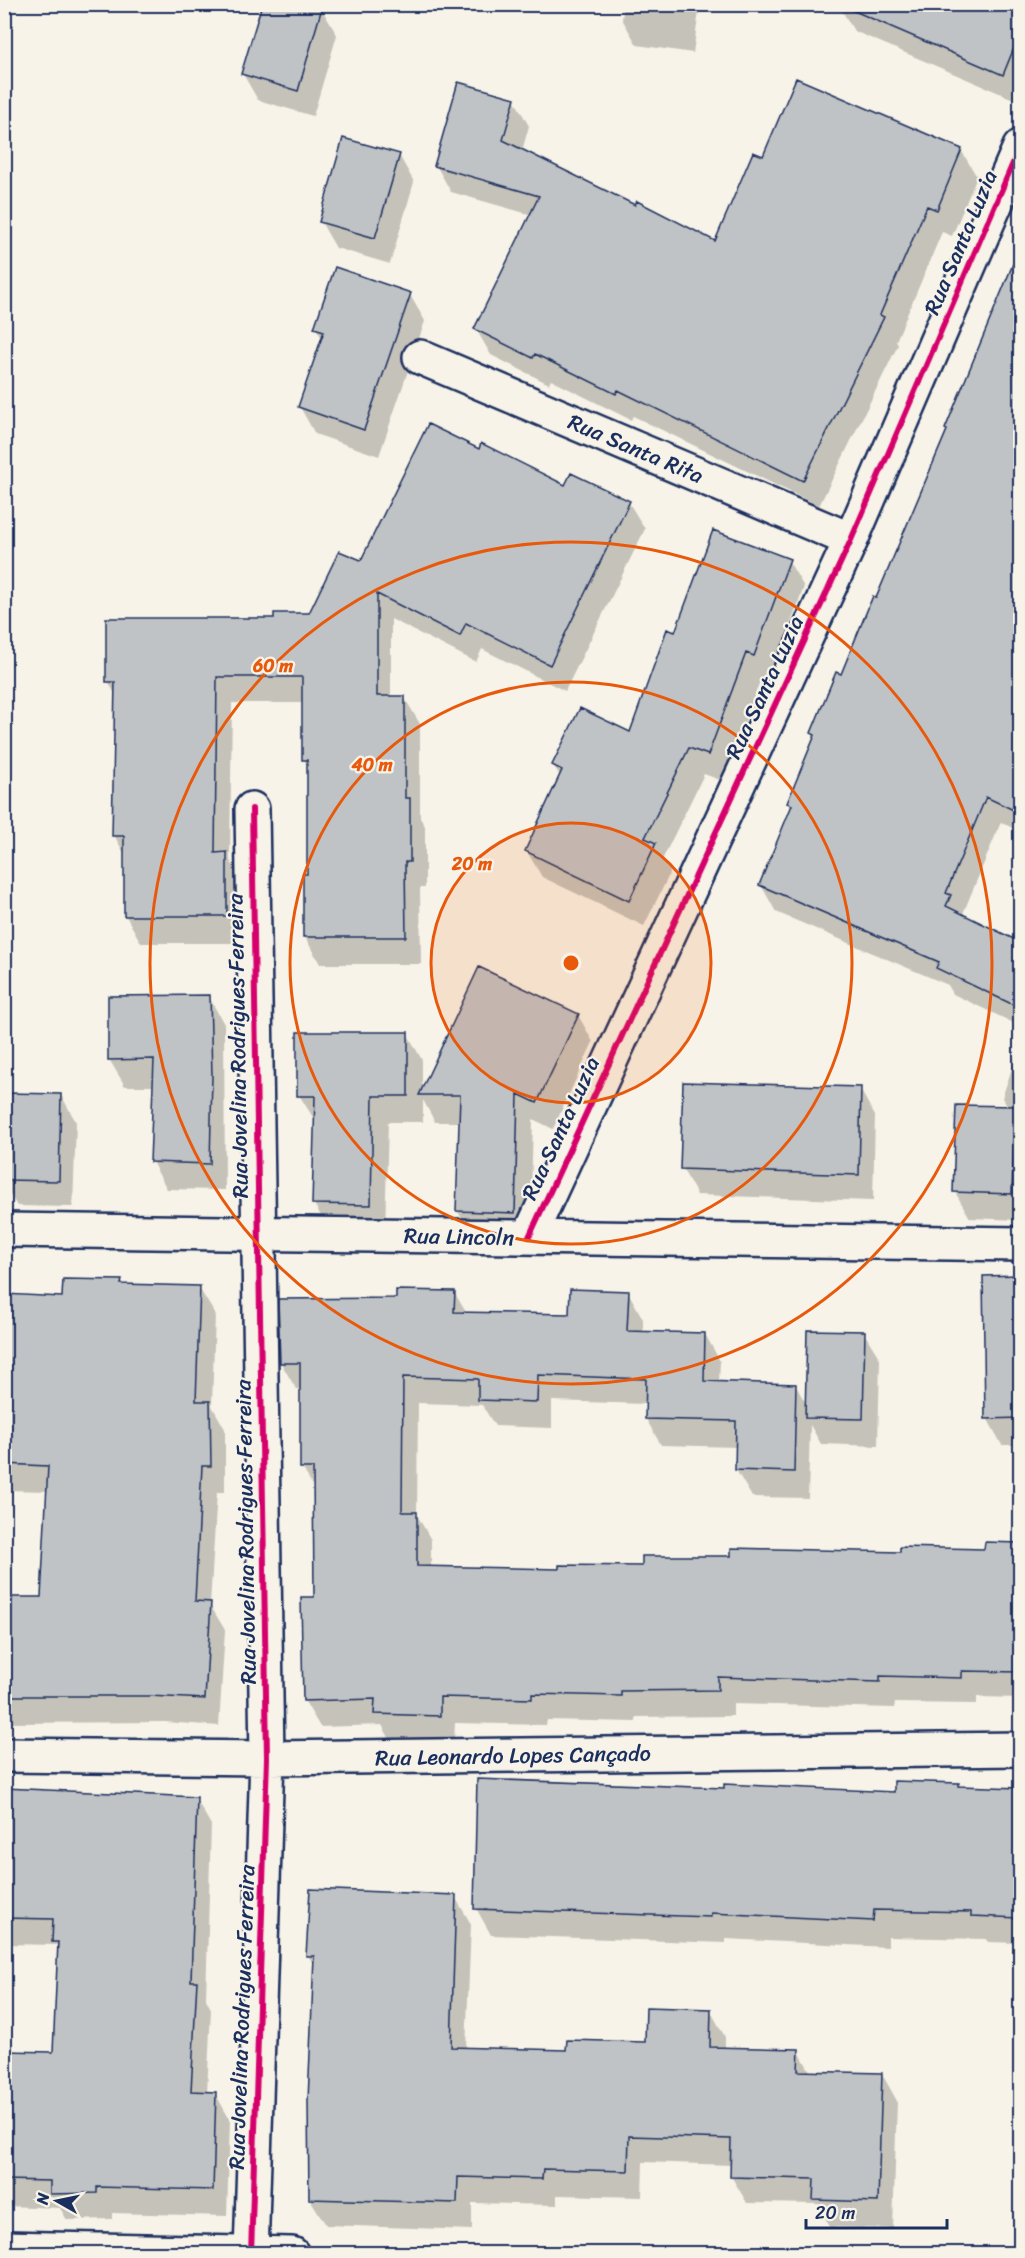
<svg xmlns="http://www.w3.org/2000/svg" width="1025" height="2258" font-family="Sriracha,sans-serif">
<style>
.shadow{fill:#0003}
.building{fill:#c0c3c5;stroke:#1b2f5e;stroke-width:1.5}
.lines{fill:none;stroke-linecap:round;stroke-linejoin:round}
.street-casing{stroke:#1b2f5e;stroke-width:38}
.street{stroke:#f7f3e8;stroke-width:33}
.cycleway-casing{stroke:#f7f3e8;stroke-width:10}
.cycleway{stroke:#d6006c;stroke-width:6}
.ring{fill:none;stroke:#e8590c;stroke-width:3}
.labels{text-anchor:middle;stroke-width:4.5;stroke-linejoin:round;paint-order:stroke}
.street-label{font-size:22px;fill:#1b2f5e;stroke:#f7f3e8}
.centre{fill:#e8590c;stroke:#f7f3e8;stroke-width:3}
.ring-label{font-size:18px;text-anchor:middle;font-weight:bold;fill:#e8590c;stroke:#f7f3e8;stroke-width:4.5;stroke-linejoin:round;paint-order:stroke}
</style>
<rect width="100%" height="100%" fill="#f7f3e8"/>
<filter id="ink" filterUnits="userSpaceOnUse"><feTurbulence type="fractalNoise" baseFrequency=".0167" numOctaves="2"/><feDisplacementMap in="SourceGraphic" scale="12" xChannelSelector="R" yChannelSelector="G"/><feConvolveMatrix kernelMatrix="1 2 1 2 8 2 1 2 1" color-interpolation-filters="sRGB"/></filter>
<g filter="url(#ink)">
<path class="shadow" d="M426,4H441L440,9Z
M624,4H700L693,53L637,45L622,19Z
M838,4H1001L1020,13V95L1018,101L854,31Z
M321,8L337,35L313,116L258,100L243,74Z
M514,99L529,126L522,151L636,207L716,243L764,158L961,150L977,177L952,236L942,232L896,341L898,345L819,506L633,416L631,420L551,380L549,384L491,355L476,329L532,215L451,192L436,165Z
M399,155L414,182L390,264L336,248L321,222Z
M1020,243V832L1001,822L962,916L1020,943V1026L953,994L948,985L776,912L761,885L792,809L789,803L815,738L812,733L877,600L948,432Z
M410,295L425,321L379,456L315,434L300,407L323,340L316,328Z
M479,451L566,487L572,475L629,503L645,529L565,691L482,649L476,662L391,619V697H404L420,724V818L425,826V888H420L421,964H320L305,937V876H309L308,767L304,759V703H232L230,860L242,881V943H141L126,916L125,855L114,835L116,696L108,681L276,619L310,615Z
M788,560L804,587L769,681L761,678L723,781L704,774L663,858L671,871L644,926L542,877L526,850L561,777L553,765L631,734L676,634Z
M209,997L224,1024L225,1190L167,1189L152,1162L154,1086H125L109,1059Z
M578,1015L593,1042L553,1129L533,1119L530,1239L473,1237L457,1210L460,1122H435L423,1100V1122H388L385,1232L329,1230L314,1204L316,1122L299,1095L407,1033L422,1060V1091Z
M1020,1044V1220L970,1218L955,1192L1008,1107L1002,1098Z
M860,1089L875,1116L873,1201L697,1195L682,1168Z
M4,1094L61,1095L76,1122L73,1207L17,1206L4,1185Z
M985,1277H1020V1445H1002L987,1418Z
M121,1282L123,1286L199,1288L215,1314L212,1406L225,1429V1492H217L210,1605L225,1630L219,1726L165,1722L4,1723V1599L42,1598L48,1491L4,1490V1296L64,1299Z
M454,1292L467,1314L571,1316L628,1292L643,1319V1333L705,1334L720,1361L719,1383L796,1386L806,1404L864,1333L880,1359L878,1446L821,1444L810,1425L808,1498L752,1497L736,1470L737,1447L661,1445L646,1419V1404L552,1401V1428L495,1426L482,1405L418,1403L417,1515L431,1540V1568L561,1571L643,1568L986,1551V1544H1020V1698L977,1697V1704L895,1703L894,1708L733,1704V1716L636,1717V1722L547,1720L546,1725L455,1723L454,1742L391,1741L382,1725L320,1727L304,1700L315,1599V1490L302,1467V1389H296L281,1363L397,1300Z
M895,1783L1020,1789V1943L988,1942L986,1939L888,1937V1947L726,1939V1943L491,1935L476,1908L895,1793Z
M4,1790L196,1799L211,1825L206,1999L211,2009L207,2093H215L230,2120L227,2216L112,2213V2219L67,2220L60,2208L4,2206V2052L55,2053L59,1950L56,1945L4,1944Z
M455,1897L471,1924L466,2049L568,2051L646,2043L710,2010L725,2037V2049L798,2050L811,2073L882,2074L897,2101L893,2229L830,2227L818,2204L747,2203L731,2176L732,2165L643,2162L642,2197L557,2195V2205L472,2203V2230L326,2225L310,2199L315,1967L308,1955Z"/>
<path class="building" d="M262,4H323L298,91L241,74Z
M838,4H1005L1020,11V33L1003,75Z
M796,78L962,149L937,210L927,206L880,315L884,317L803,481L618,390L616,394L535,354L533,358L474,329L539,196L434,166L458,82L515,98L503,140L635,205L637,201L715,241L753,152L763,156Z
M343,138L400,154L375,238L319,222Z
M1020,247V813L986,797L946,893L951,895L946,906L1020,942V1008L936,968L939,962L759,885L792,805L787,803L815,735L811,733L836,672L841,674L873,596L876,598L947,430L945,429Z
M335,267L411,293L364,430L298,407L324,331L314,328Z
M428,424L479,449L481,443L565,485L571,473L630,501L550,665L466,623L460,636L377,594V696H405V798H410V862H405L406,937H303V874H307V760H302V677H217L215,853L227,852V916H124V836H112L115,682H106V618H274V613H309L339,551L361,560Z
M713,530L790,559L754,656L746,653L708,755L689,748L645,838L656,843L629,901L525,851L562,770L552,765L580,708L630,732L667,629L675,632Z
M479,967L579,1014L537,1103L518,1094L515,1213L456,1211L460,1095H419Z
M210,995L212,1076L210,1164L150,1162L154,1059L108,1060V996Z
M297,1032H408V1096H373L371,1205L312,1204L315,1096H297Z
M683,1082L861,1087L859,1175L680,1169Z
M4,1093L61,1094L59,1181L4,1180Z
M956,1105L1015,1106L1012,1194L953,1192Z
M1020,1275V1418L985,1419L983,1276Z
M63,1279L122,1280L121,1284L200,1286L196,1401H210L211,1466H202L195,1601L211,1602L205,1699L149,1696H4V1597H41L48,1466L4,1464V1294L62,1297Z
M570,1289L629,1291L627,1331L705,1333L704,1381L796,1384L794,1472L735,1470L736,1421L645,1419L646,1379L538,1375L537,1402L478,1400V1379L403,1377L402,1512H417V1566L559,1569V1565L642,1566V1556H731V1548L900,1552V1547L984,1549L985,1542L1020,1543V1672L962,1671V1678L880,1676V1682L718,1677V1690L621,1691V1696L532,1694V1699L440,1697V1716L374,1714L375,1699L303,1701L301,1597H314L313,1468H300V1363H280L278,1299L396,1298V1290L455,1291L454,1312L569,1314Z
M807,1330L865,1331L863,1419L805,1418Z
M477,1779L724,1788V1784L894,1792V1781L959,1783V1786L1020,1788V1918L971,1916V1912L874,1910L873,1921L711,1913V1917L474,1909Z
M4,1788L197,1797L191,1981H197L191,2091L216,2092L213,2190L97,2187V2193L50,2194V2181L4,2180V2051L53,2052L58,1942H52L53,1919L4,1918Z
M310,1889L456,1895L451,2047L566,2050L567,2040L645,2042L646,2007L711,2009L710,2047L799,2049L798,2071L882,2073L878,2202L813,2200L814,2179L730,2177L731,2139L629,2136L628,2171L543,2169L542,2179L458,2177L457,2203L309,2199L308,2101L314,1956H306Z"/>
<g class="lines">
<defs>
<path id="street" d="M420,357L851,540
M4,1230L1020,1244
M529,1237L851,540L1020,147
M4,1755L267,1758L1020,1749
M4,2248L292,2254
M251,2254L267,1758L252,809"/>
</defs>
<use href="#street" class="street-casing"/>
<use href="#street" class="street"/>
<defs>
<path id="cycleway" d="M529,1237L851,540L1020,147
M251,2254L267,1758L252,809"/>
</defs>
<use href="#cycleway" class="cycleway-casing"/>
<use href="#cycleway" class="cycleway"/>
</g>
</g>
<circle cx="571" cy="963" r="140" fill="#e8590c" fill-opacity=".12"/>
<g class="ring">
<circle cx="571" cy="963" r="140"/>
<circle cx="571" cy="963" r="281"/>
<circle cx="571" cy="963" r="421"/>
</g>
<g class="labels">
<g class="street-label">
<text transform="translate(960 242) rotate(-67)" y="8">Rua Santa Luzia</text>
<text transform="translate(636 448) rotate(23)" y="8">Rua Santa Rita</text>
<text transform="translate(764 687) rotate(-65)" y="8">Rua Santa Luzia</text>
<text transform="translate(237 1046) rotate(-91)" y="8">Rua Jovelina Rodrigues Ferreira</text>
<text transform="translate(560 1128) rotate(-65)" y="8">Rua Santa Luzia</text>
<text transform="translate(459 1236) rotate(1)" y="8">Rua Lincoln</text>
<text transform="translate(245 1532) rotate(-91)" y="8">Rua Jovelina Rodrigues Ferreira</text>
<text transform="translate(513 1755) rotate(-1)" y="8">Rua Leonardo Lopes Cançado</text>
<text transform="translate(241 2017) rotate(-88)" y="8">Rua Jovelina Rodrigues Ferreira</text>
</g>
</g>
<circle cx="571" cy="963" r="9" class="centre"/>
<g class="ring-label">
<text x="273" y="672">60 m</text>
<text x="372" y="771">40 m</text>
<text x="472" y="870">20 m</text>
</g>
<rect width="1025" height="2258" fill="none" stroke="#f7f3e8" stroke-width="24"/>
<rect x="12" y="12" width="1001" height="2234" fill="none" stroke="#1b2f5e" stroke-width="2" filter="url(#ink)"/>
<g transform="translate(57 2201) rotate(279)" stroke="#f7f3e8" stroke-width="4.5" paint-order="stroke">
<path d="M0-4.5L10 22L0 15L-10 22Z" fill="#1b2f5e"/>
<text y="-9" font-size="16" font-weight="bold" text-anchor="middle" fill="#1b2f5e">N</text>
</g>
<path d="M806 2219v9h141v-9" fill="none" stroke="#1b2f5e" stroke-width="3"/>
<text x="815" y="2219" font-size="18" fill="#1b2f5e" stroke="#f7f3e8" stroke-width="4.5" paint-order="stroke">20 m</text>
</svg>
